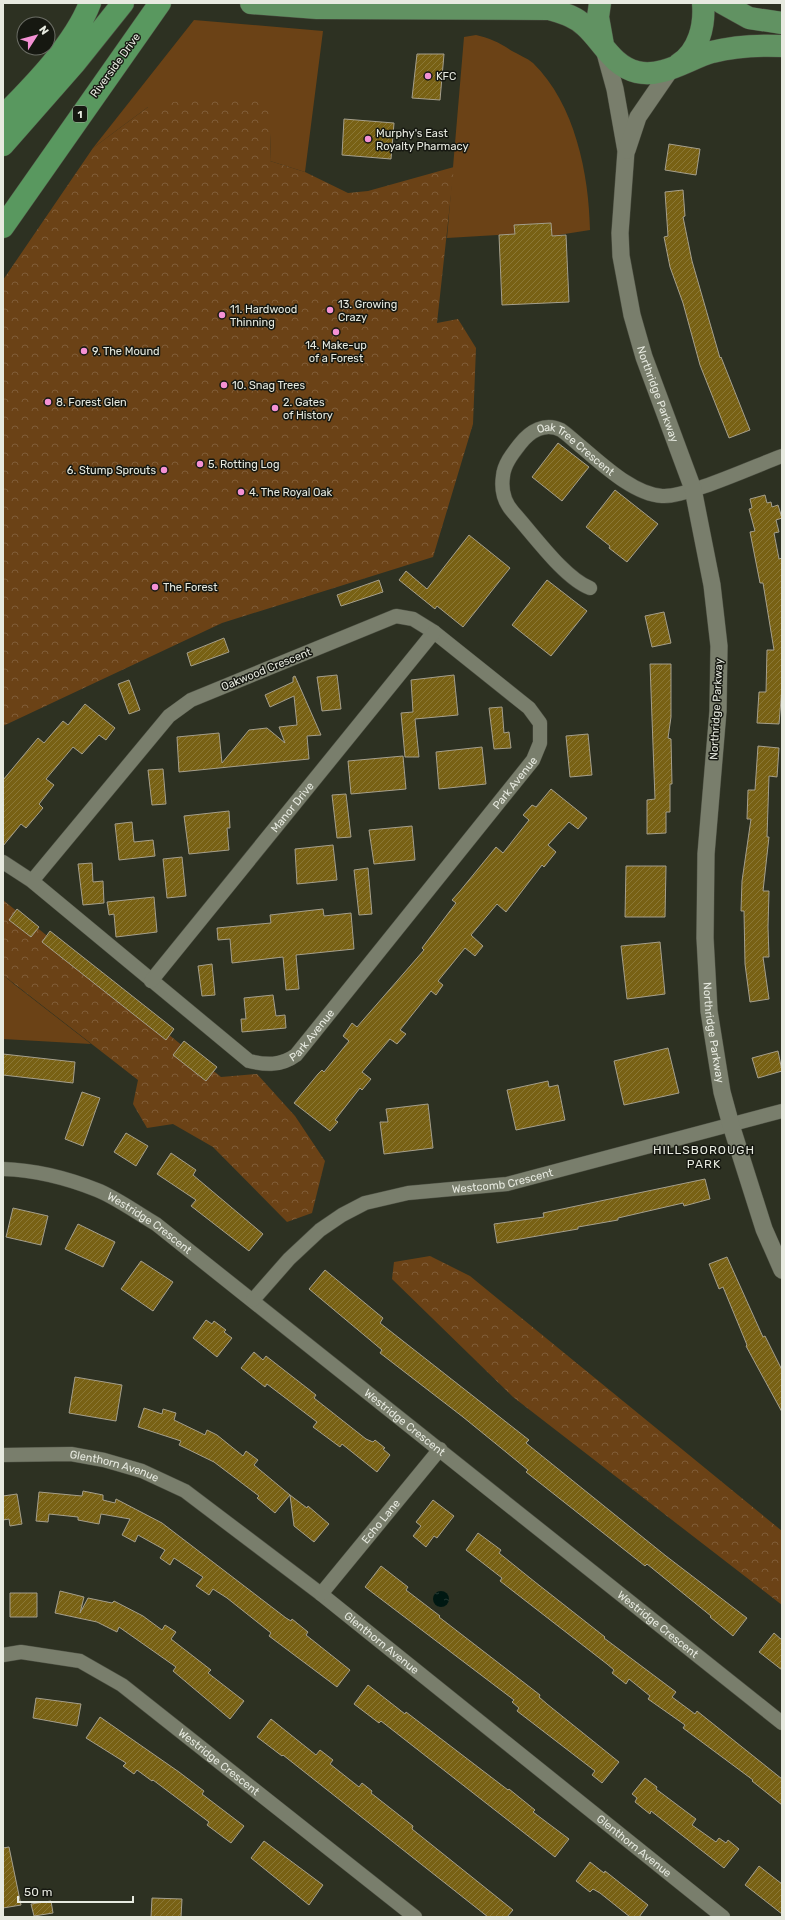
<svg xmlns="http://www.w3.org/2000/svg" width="785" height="1920" font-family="Rubik,sans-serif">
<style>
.green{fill:#6b4216}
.forest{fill:url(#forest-crowns)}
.water{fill:url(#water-ripples)}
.building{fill:url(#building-hatch);stroke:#a59f8c}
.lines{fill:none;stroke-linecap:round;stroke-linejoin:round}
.minor-casing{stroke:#4c4f42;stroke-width:15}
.tertiary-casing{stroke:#4c4f42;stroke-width:18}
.primary-casing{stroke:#4c4f42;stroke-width:23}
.trunk-casing{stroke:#4c4f42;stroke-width:23}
.minor{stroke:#797e6c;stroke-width:14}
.tertiary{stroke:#797e6c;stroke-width:17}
.primary{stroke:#619262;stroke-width:22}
.trunk{stroke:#59985f;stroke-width:22}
.poi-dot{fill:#f491d4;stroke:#161811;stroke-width:1.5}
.labels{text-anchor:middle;stroke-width:3;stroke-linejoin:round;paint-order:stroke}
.shield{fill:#161811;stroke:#a8aba2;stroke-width:1}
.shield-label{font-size:10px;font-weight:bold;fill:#e7eae0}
.street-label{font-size:11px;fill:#e7eae0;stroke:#161811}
.poi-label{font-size:11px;fill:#e7eae0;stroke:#161811;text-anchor:start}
.neighbourhood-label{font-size:12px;letter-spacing:1px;fill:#e7eae0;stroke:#161811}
</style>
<defs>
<pattern id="forest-crowns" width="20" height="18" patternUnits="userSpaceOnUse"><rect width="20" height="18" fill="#6b4216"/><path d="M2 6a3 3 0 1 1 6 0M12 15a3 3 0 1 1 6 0" fill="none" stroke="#805d38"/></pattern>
<pattern id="water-ripples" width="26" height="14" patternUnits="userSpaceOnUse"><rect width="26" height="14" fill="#001812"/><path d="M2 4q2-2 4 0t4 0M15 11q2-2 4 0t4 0" fill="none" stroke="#253a34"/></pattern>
<pattern id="building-hatch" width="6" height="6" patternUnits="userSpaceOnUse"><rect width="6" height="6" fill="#786114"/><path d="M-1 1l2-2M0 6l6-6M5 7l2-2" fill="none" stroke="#8b7836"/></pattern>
</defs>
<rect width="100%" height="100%" fill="#2d3122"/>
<path class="green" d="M194,20L323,31L305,172L270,161L271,133L148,107L93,148Z
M476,35C490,38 500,43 512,51C519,55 527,58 533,63C575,104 589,174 590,230L552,236L551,223L515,225V234L447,238L464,37Z
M3,975L15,985L91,1044L3,1039Z"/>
<path class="forest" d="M204,96H238L268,105L271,133L270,161L305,172L348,193L368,191L454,167L437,323L458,319L476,348L473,424L433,557L222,623L3,726V280L93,148L148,107Z
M3,900L221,1077L257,1074L295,1116L325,1161L312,1213L287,1222L213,1147L173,1124L147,1128L133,1104L138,1080L3,975Z
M430,1256L470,1276L782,1531V1605L513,1397L392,1279L394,1262Z"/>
<path class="water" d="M433 1599a8 8 0 1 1 16 0a8 8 0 1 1-16 0Z"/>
<path class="building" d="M417,54H444L440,100L412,98Z
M344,119L394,123L391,159L342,155Z
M669,144L700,149L696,175L665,170Z
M683,190L685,216L683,217L692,261L720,358L721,357L750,430L729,438L700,365L683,303L670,267L664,237L668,236L665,192Z
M551,223L552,236L566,235L569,302L502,305L499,235L515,234L514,225Z
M558,443L589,467L562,501L532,477Z
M615,490L658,524L627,562L609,548L610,546L586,527Z
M765,495L767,503L771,502L772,507L778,505L782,518L776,520L779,532L774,533L779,559L782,558V687L779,724L757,723L759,692H766L767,650H774L763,583H760L750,532L755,531L749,509L752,508L750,499Z
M469,535L510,568L463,627L437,606L435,609L399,580L406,571L427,589Z
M379,580L383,592L341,606L337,595Z
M547,580L587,611L551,656L512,625Z
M664,612L671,643L652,647L645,616Z
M224,638L229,652L191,666L187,653Z
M650,664H671V717L668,738L671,739L672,784H670V812H666V833L647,834V800L655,799Z
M337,675L341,709L322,711L317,677Z
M454,675L458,715L415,719L419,757H405L401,713L413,712L411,680Z
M295,676L321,735L307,736L309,759L179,772L177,737L219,733L222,763L249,730L267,728L285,743L279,727L297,725L294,696L270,707L265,695L293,682V677Z
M129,680L140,710L129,714L118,684Z
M85,704L115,728L106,740L99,735L82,754L73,747L46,779L54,785L39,804L43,808L26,828L21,824L3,846V780L38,738L44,743L63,721L68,725Z
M502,707L504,733L509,732L511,748L494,749L489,708Z
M588,734L592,775L570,777L566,736Z
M758,746L779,748L777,777L769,776L767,837H769L763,891H769L768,927L769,957H763L769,999L750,1002L745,964L744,911H741L742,881L751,819H747L748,790H755Z
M482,747L486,784L439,789L436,752Z
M403,756L406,789L351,794L348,761Z
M163,769L166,804L152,805L148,770Z
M551,789L587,818L578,829L569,822L548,845L556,852L544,867L542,865L506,912L497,904L471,935L483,946L475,956L465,948L438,981L443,985L436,995L431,991L400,1030L406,1034L397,1044L390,1039L362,1072L371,1079L362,1090L360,1088L335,1120L338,1122L330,1131L294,1103L318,1074L322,1070L324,1072L349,1041L343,1036L352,1023L357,1027L424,950L422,948L456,903L452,900L460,891L496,847L503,853L529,820L523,815L532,805L536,807Z
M346,794L351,837L337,838L332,795Z
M229,811L230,828H227L229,850L189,854L184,816Z
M132,822L134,842L153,840L155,856L119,860L115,824Z
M412,826L415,860L374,864L369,830Z
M333,845L337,880L297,884L295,849Z
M182,857L186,896L167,898L163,859Z
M92,863L93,882L103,881L104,903L83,905L78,864Z
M626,866H666L665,917H625Z
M368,868L372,914L359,915L354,870Z
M154,897L157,932L116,937L114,914L109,915L107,902Z
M17,909L39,927L31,937L9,920Z
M323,909L324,916L351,913L354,949L296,955L299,989L286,990L283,957L232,963L230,939L218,940L217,928L271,923L270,915Z
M50,931L174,1029L166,1040L42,942Z
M660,942L665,994L627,999L621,946Z
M212,964L215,995L202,996L198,966Z
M273,995L276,1016L285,1015L286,1028L242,1032L241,1019H246L244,998Z
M184,1041L217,1067L206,1081L173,1055Z
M668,1048L679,1093L624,1105L614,1061Z
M778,1051L782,1071L758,1078L752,1058Z
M3,1054L75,1062L73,1083L3,1075Z
M548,1081L549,1087L558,1085L565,1120L516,1130L507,1090Z
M82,1092L100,1098L83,1146L65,1139Z
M428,1104L433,1148L384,1154L380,1122H388L386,1109Z
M126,1133L148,1146L136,1166L114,1152Z
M171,1153L196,1170L193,1175L263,1234L249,1251L191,1206L196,1200L157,1174Z
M705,1179L710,1199L684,1206L683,1203L618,1218V1220L578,1227V1229L497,1243L494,1224L544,1217L543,1213Z
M13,1208L48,1216L41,1245L6,1237Z
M78,1224L115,1242L103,1267L65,1249Z
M727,1257L763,1337L765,1336L782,1370V1412L746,1346L747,1345L723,1287L719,1289L709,1264Z
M141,1261L173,1282L153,1311L121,1289Z
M325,1270L383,1318L380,1323L529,1440L526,1443L666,1556L747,1618L733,1636L710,1617L711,1616L647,1564L645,1566L526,1472L528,1470L463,1417L380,1353L382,1350L309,1289Z
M206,1320L212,1324L214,1321L226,1330L224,1332L232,1338L217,1357L193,1338Z
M254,1352L263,1360L266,1356L316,1395L314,1398L366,1439L373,1442L375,1440L385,1448L383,1449L390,1455L377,1472L342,1444L340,1447L313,1427L317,1422L267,1384L265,1387L241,1368Z
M75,1377L122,1385L116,1421L69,1413Z
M144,1408L162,1414L163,1409L176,1413L174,1420L205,1435L207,1430L217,1435L243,1456L246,1451L258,1460L254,1465L290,1495L275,1513L257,1498L259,1496L214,1462L179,1445L181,1441L138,1427Z
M83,1491L103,1495V1500L115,1503L116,1499L162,1523L286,1618L291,1621L292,1619L308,1632L306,1635L350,1670L337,1687L269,1636L271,1633L227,1598L213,1589L209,1595L196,1586L203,1577L174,1558L170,1565L160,1558L165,1550L138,1535L135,1542L122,1535L130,1519L101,1514L99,1524L78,1520V1517L49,1514L48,1522L36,1521L39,1492L82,1496Z
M17,1494L22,1524L10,1526L9,1519L3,1520V1496Z
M290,1495L307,1508L308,1506L329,1524L314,1542L294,1526Z
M433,1500L454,1516L437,1538L434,1536L426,1547L413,1536L421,1526L416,1522Z
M478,1533L501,1550L499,1553L535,1582L605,1637L604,1638L676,1692L672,1697L695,1714L697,1711L782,1779V1805L752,1781L753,1780L683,1728L685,1725L648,1699L650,1696L629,1679L626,1684L612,1673L614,1670L607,1664L500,1581L502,1578L466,1550Z
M381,1566L408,1587L406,1590L440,1616L439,1617L540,1695L539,1697L547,1704L619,1762L602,1783L592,1775L595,1771L517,1711L519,1708L512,1702L514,1700L365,1587Z
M60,1591L84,1597L80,1613L88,1598L112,1603L114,1601L143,1616L162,1630L165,1625L176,1632L171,1639L211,1670L208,1673L244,1701L230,1719L173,1671L176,1667L119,1627L117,1632L97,1622L55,1613Z
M10,1593H37V1617H10Z
M774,1633L782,1640V1670L759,1652Z
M368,1685L405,1714L406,1712L508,1790L509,1789L535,1810L533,1812L569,1839L555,1857L381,1721L379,1723L354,1704Z
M36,1698L81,1704L77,1726L33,1718Z
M100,1717L179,1772L204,1791L202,1794L244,1826L231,1843L207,1825L209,1822L153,1780L152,1781L137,1770L134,1774L123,1766L126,1763L86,1738Z
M271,1719L316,1755L320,1750L333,1760L330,1764L359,1787L362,1783L372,1791L371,1793L413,1826L412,1829L513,1910L507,1917H488L283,1755L282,1756L257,1737Z
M645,1778L657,1787L656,1789L696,1819L692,1825L716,1842L719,1838L726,1843L728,1840L739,1849L724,1868L651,1811L650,1814L635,1802L637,1798L632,1794Z
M264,1841L323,1885L309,1905L251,1858Z
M9,1847L21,1905L3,1908V1848Z
M590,1862L604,1873L605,1871L648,1905L639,1917H630L600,1893L593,1889L590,1892L576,1881Z
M759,1866L782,1884V1914L745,1885Z
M152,1898L182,1899L181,1917H151Z
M51,1901L53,1913L34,1916L31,1904Z"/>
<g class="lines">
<defs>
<g id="minor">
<path id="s1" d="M590,588C564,578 533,534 513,512C504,502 501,489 503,476C504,464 513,453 520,444C530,431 545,422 561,430C567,434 573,440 578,444C600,462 632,494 662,496C685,498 757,465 782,456"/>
<path id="s2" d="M3,862L32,881L249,1061C266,1065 281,1066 296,1055L533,760L540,743V723L529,708L434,632L413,619L396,616L191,700L169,716L32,881"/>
<path id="s3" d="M151,981L434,632"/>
<path id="s4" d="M3,1169C35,1170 67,1178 97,1190C117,1198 137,1213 156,1224L782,1723"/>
<path id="s5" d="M253,1300L289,1259L320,1230L342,1215L365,1203L408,1193L507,1184L782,1111"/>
<path id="s6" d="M3,1455L71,1454L104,1460L142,1471L185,1491L321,1594L723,1917"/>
<path id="s7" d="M321,1594L440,1449"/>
<path id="s8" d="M3,1655L21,1652L80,1661L122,1685L415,1917"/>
</g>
<g id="tertiary">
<path id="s9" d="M604,49L615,89L626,151L620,233L621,256L632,315L644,357L693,489L712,585L719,646L718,711L706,854L705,938L709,1011L722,1092L731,1125L764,1229L782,1270"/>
<path d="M627,150L638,117L671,69"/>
</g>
<path id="primary" d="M251,3L317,8L549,9C562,13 575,16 585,26C602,41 612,66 637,72C663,78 688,59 712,52C735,46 759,45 782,46
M600,3L598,17L603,45
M722,3L749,18L782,23
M679,64C699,51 705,25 703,3"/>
<path id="trunk" d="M3,116C33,86 75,43 90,3
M3,145L75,63L123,3
M3,227L160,3"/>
</defs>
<use href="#minor" class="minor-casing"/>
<use href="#tertiary" class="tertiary-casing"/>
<use href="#primary" class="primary-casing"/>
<use href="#trunk" class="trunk-casing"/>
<use href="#minor" class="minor"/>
<use href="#tertiary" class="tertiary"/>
<use href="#primary" class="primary"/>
<use href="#trunk" class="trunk"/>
</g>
<g class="poi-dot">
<circle cx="428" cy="76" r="4"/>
<circle cx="368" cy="139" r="4"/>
<circle cx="330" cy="310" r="4"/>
<circle cx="222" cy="315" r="4"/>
<circle cx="336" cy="332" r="4"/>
<circle cx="84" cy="351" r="4"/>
<circle cx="224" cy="385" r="4"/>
<circle cx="48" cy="402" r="4"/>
<circle cx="275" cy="408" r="4"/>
<circle cx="200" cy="464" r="4"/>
<circle cx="164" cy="470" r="4"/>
<circle cx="241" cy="492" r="4"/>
<circle cx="155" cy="587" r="4"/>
</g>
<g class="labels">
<rect class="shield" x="73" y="106" width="14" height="16" rx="3"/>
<g class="shield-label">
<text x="80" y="118">1</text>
</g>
<g class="street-label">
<text transform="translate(115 65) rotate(-54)" y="4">Riverside Drive</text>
<text dy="4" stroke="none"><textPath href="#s9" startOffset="353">Northridge Parkway</textPath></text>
<text dy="4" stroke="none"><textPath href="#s1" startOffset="253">Oak Tree Crescent</textPath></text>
<text transform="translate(266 669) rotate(-22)" y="4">Oakwood Crescent</text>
<text transform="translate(716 709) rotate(-87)" y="4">Northridge Parkway</text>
<text dy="4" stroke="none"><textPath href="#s2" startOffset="715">Park Avenue</textPath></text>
<text dy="4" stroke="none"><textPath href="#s3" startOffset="224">Manor Drive</textPath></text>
<text dy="4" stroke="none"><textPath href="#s9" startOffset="1001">Northridge Parkway</textPath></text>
<text dy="4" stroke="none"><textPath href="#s2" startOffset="391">Park Avenue</textPath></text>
<text dy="4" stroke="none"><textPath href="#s5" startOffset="289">Westcomb Crescent</textPath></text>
<text dy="4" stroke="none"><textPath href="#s4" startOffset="159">Westridge Crescent</textPath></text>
<text dy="4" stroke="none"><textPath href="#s4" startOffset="483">Westridge Crescent</textPath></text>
<text dy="4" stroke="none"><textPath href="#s6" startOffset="113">Glenthorn Avenue</textPath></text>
<text dy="4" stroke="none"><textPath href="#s7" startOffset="94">Echo Lane</textPath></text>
<text dy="4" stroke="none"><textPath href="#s4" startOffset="807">Westridge Crescent</textPath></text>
<text dy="4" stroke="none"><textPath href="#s6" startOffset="437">Glenthorn Avenue</textPath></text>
<text dy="4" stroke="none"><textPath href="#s8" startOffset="250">Westridge Crescent</textPath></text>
<text dy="4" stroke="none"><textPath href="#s6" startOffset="761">Glenthorn Avenue</textPath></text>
</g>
<g class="poi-label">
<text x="436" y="80">KFC</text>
<text x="376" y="137">Murphy's East<tspan x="376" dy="13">Royalty Pharmacy</tspan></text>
<text x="338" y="308">13. Growing<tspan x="338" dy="13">Crazy</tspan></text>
<text x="230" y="313">11. Hardwood<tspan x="230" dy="13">Thinning</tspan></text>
<text x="336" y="349" text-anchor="middle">14. Make-up<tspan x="336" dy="13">of a Forest</tspan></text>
<text x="92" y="355">9. The Mound</text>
<text x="232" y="389">10. Snag Trees</text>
<text x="56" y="406">8. Forest Glen</text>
<text x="283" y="406">2. Gates<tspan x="283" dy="13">of History</tspan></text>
<text x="208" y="468">5. Rotting Log</text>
<text x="156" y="474" text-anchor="end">6. Stump Sprouts</text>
<text x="249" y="496">4. The Royal Oak</text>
<text x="163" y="591">The Forest</text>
</g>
<g class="neighbourhood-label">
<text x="704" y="1154">HILLSBOROUGH<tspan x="704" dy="14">PARK</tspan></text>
</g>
</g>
<rect width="785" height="1920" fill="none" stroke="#e7eae0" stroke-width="8"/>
<g transform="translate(36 36) rotate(54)"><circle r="19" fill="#161811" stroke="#6a6c64"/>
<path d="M0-3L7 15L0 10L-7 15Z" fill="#f491d4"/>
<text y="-6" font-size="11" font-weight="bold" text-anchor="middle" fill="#e7eae0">N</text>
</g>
<path d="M18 1896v6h115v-6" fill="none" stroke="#e7eae0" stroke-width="2"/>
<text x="24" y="1896" font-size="12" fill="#e7eae0" stroke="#161811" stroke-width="3" paint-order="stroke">50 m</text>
</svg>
